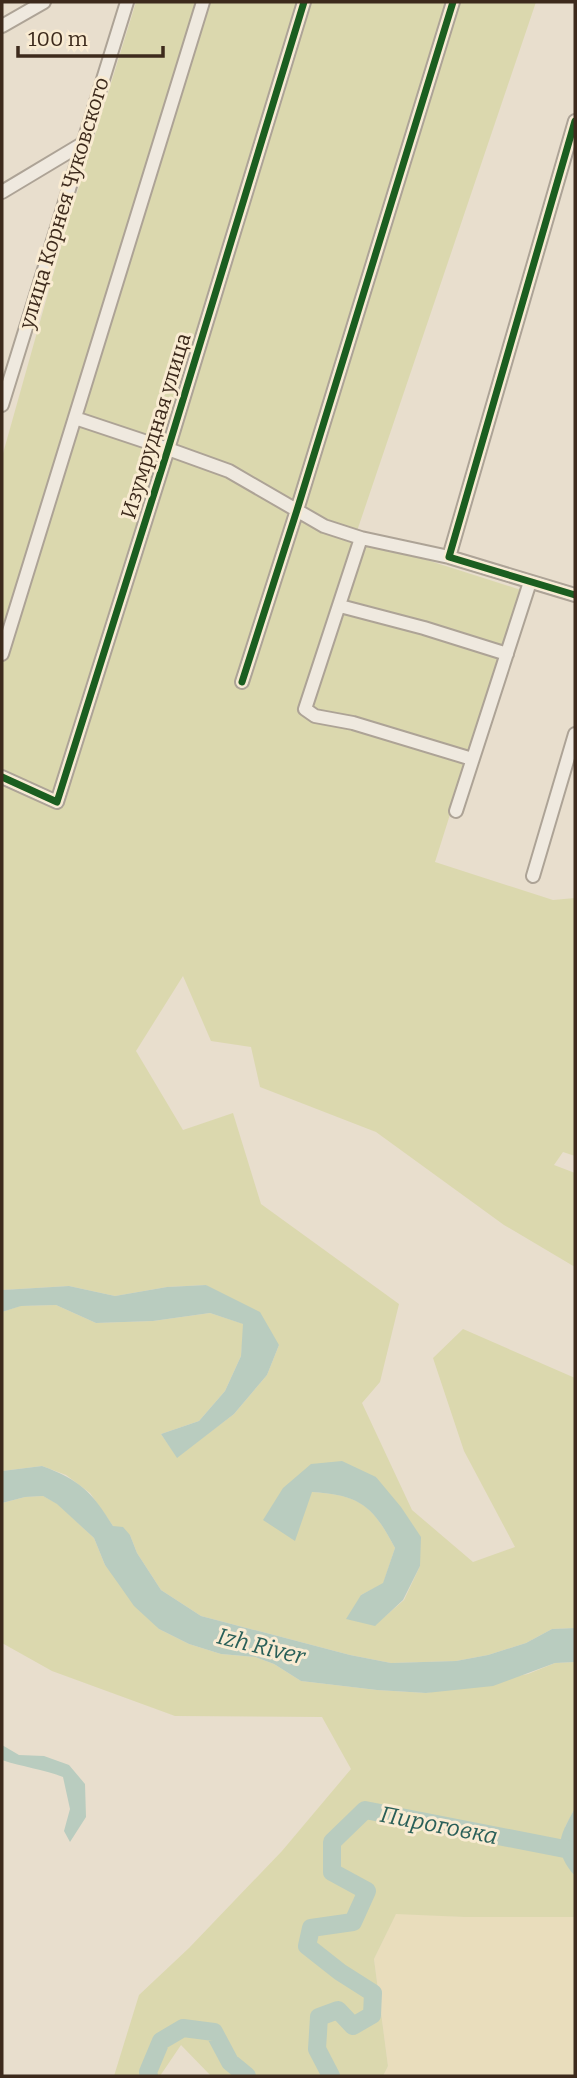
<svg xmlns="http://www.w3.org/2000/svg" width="577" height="2078" font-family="Bitter,serif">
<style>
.farmland{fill:#e9ddbc}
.green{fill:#dbd8ae;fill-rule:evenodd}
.water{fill:#b9ccbf}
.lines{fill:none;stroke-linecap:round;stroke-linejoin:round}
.river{stroke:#b9ccbf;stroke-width:18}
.minor-casing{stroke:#ada396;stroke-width:16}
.minor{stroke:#efe9df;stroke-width:12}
.cycleway-casing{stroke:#f9ebd2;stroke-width:11}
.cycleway{stroke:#1b5e20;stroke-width:7}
.labels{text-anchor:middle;stroke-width:6;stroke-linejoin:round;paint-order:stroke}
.street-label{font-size:21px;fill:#3d2a1c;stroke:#f9ebd2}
.water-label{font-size:23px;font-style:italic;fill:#2a5f58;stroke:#f9ebd2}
</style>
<rect width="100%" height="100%" fill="#e8decd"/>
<path class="farmland" d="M396,1913L464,1917H575V2076H383L388,2066L374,1959Z"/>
<path class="green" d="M136,2H536L355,537L521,590L435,862L553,900L575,898V1156L563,1152L554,1165L575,1173V1267L504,1225L376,1132L260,1087L251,1047L211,1041L183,976L136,1051L183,1130L233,1113L261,1204L399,1304L380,1382L362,1403L412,1510L473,1562L515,1547L464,1451L433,1358L463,1329L575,1378V1628L552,1629L526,1643L488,1655L456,1661L391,1663L350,1655L201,1616L161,1590L137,1553L130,1535L113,1526L90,1493L66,1475L42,1466L2,1471V1312L20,1306L56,1305L96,1323L153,1321L210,1313L244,1324L241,1356L225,1391L199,1421L161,1434L177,1457L234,1414L267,1375L279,1345L206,1285L167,1287L115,1296L69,1286L2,1290V457L68,222ZM376,1477L420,1566L404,1600L375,1625L361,1595L383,1584L395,1548C373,1506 361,1495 312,1492Z
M43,1496L58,1504L94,1538L105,1565L159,1629L189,1644L221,1654L255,1657L274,1664L301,1681L377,1690L426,1693L528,1674L555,1663L575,1662V1808L565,1827L573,1874L575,1876V1917H464L396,1914L374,1959L388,2066L383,2076H211L181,2045L160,2076H114L139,1995L189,1948L282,1851L351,1769L322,1717L175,1716L52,1671L2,1643V1503L25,1497Z"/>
<path class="water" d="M206,1285L260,1312L279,1345L267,1375L234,1414L177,1458L161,1434L199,1421L225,1391L241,1356L243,1324L210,1313L153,1321L96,1323L56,1305L21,1306L2,1312V1290L69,1286L115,1296L167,1287Z
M342,1461L376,1477L401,1507L421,1537L420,1566L403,1600L375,1626L346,1619L361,1595L383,1583L395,1548C373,1506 360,1495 312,1492L295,1541L263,1520L283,1488L311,1464Z
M42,1466C80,1480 92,1492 113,1526L123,1527L130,1535L137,1553L161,1590L201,1616L350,1655L391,1663L456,1661L488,1655L526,1643L552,1629L575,1628V1662L555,1663L493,1686L426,1693L377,1690L301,1681L274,1664L255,1657L221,1654L189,1644L159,1629L134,1606L120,1586L105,1565L94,1538L57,1504L43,1496L25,1497L2,1503V1471Z
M2,1745L19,1755L44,1756L69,1765L85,1784L86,1817L70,1842L64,1831L70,1809L63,1777C43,1769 22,1767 2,1760Z
M575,1808V1876C552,1849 559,1837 575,1808Z"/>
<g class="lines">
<path class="river" d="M149,2076L148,2072L161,2041L183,2028L214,2032L230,2062L247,2076
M331,2076L317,2049L319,2017L338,2010L353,2026L372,2015L373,1993L340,1972L307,1946L311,1928L353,1922L367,1891L332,1872V1842L365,1810L575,1851"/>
<defs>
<path id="minor" d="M2,26L44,2
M575,121L449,557L575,595
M2,192L82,144
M2,405L127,2
M75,418L168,449L229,471L324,526L361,538L449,557
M361,538L305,709L315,716L353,723L472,759
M340,606L424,628L507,654
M2,654L203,2
M242,682L297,510L453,2
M2,777L57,802L168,449L304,2
M456,811L530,582
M533,876L575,734"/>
</defs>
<use href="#minor" class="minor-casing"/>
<use href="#minor" class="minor"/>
<defs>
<path id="cycleway" d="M575,121L449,557L575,595
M242,682L297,510L453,2
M2,777L57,802L168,449L304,2"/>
</defs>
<use href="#cycleway" class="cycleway-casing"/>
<use href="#cycleway" class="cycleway"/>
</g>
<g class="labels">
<g class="street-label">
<text transform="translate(64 203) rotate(-73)" y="7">улица Корнея Чуковского</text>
<text transform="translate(156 426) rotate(-73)" y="7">Изумрудная улица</text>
</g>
<g class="water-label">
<text transform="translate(261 1646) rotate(14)" y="8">Izh River</text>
<text transform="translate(439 1825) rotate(11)" y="8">Пироговка</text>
</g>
</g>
<rect width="577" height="2078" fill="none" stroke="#3d2a1c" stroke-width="7"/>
<path d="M18 46v10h145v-10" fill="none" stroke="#3d2a1c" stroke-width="3.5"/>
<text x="28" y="46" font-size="21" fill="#3d2a1c" stroke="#f9ebd2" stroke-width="5" paint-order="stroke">100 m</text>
</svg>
